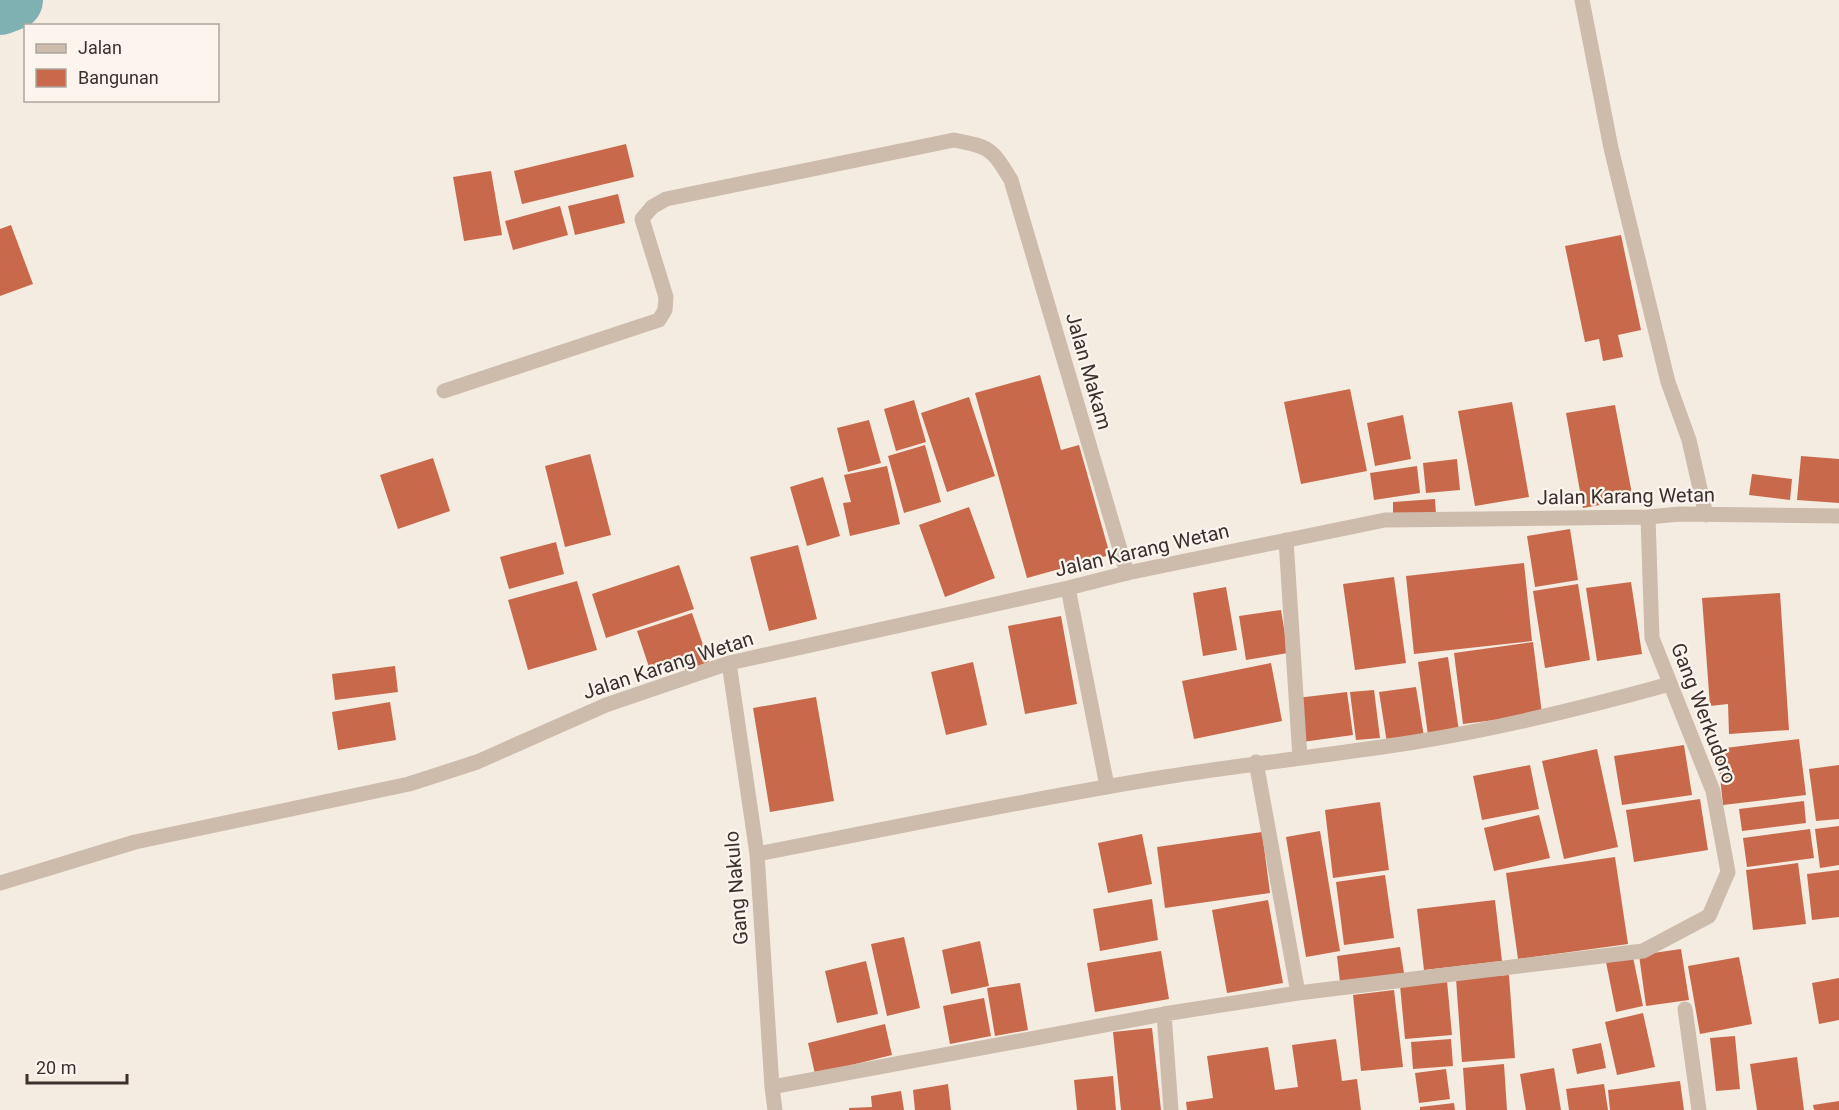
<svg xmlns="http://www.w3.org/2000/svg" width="1839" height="1110" font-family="Roboto,sans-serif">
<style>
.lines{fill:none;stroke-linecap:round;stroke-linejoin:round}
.river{stroke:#7fb0b2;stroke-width:60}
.building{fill:#c8694b}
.lane{stroke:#cdbbac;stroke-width:15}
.street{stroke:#cdbbac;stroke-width:15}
.labels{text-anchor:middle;stroke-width:4.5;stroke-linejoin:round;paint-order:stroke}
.street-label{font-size:20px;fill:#3b302b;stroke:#fbf5ee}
</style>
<rect width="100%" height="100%" fill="#f4ebe1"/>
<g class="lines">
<path class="river" d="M0,5L13,0"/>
</g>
<path class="building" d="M626,144L634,177L522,204L514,171Z
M491,171L502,235L464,241L453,177Z
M618,194L625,223L575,235L568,206Z
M560,206L568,235L513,250L505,221Z
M11,225L33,284L0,296V229Z
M1621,235L1641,330L1618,335L1623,357L1603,361L1599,339L1585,342L1565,246Z
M1040,375L1061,450L1079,445L1110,555L1027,578L975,393Z
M1350,389L1367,471L1301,484L1284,402Z
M969,397L995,476L947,492L921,413Z
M914,400L926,442L896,451L884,409Z
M1512,402L1529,497L1475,506L1458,411Z
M1615,405L1633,499L1583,508L1566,413Z
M1403,415L1411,459L1375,466L1367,423Z
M869,420L881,463L848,472L837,428Z
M925,445L941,502L904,513L888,456Z
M590,454L611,535L565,547L545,466Z
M1801,456L1839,459V503L1797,500Z
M433,458L450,511L398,529L380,475Z
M1457,459L1460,490L1426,493L1423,463Z
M887,466L900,524L850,536L843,503L851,502L844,475Z
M1417,466L1420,493L1374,500L1370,473Z
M1752,474L1792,479L1790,500L1749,495Z
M823,477L840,536L807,546L790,487Z
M1435,499L1436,514L1393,517V502Z
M969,507L995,578L945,597L919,525Z
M1570,529L1578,580L1535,587L1527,536Z
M556,542L564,574L509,589L500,557Z
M798,545L817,619L769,631L750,557Z
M1524,563L1532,641L1414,654L1406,576Z
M679,565L694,609L606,638L592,594Z
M1394,577L1406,663L1355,670L1343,584Z
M577,581L597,650L528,670L508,600Z
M1631,582L1642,654L1597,661L1586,588Z
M1578,584L1590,660L1545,668L1533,591Z
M1226,587L1237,650L1203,656L1193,593Z
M1780,593L1789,730L1729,734L1728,704L1710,706L1702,598Z
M1281,610L1288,653L1246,660L1239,616Z
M692,613L709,662L685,670L681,660L650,670L637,631Z
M1061,616L1077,704L1025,714L1008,626Z
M1533,642L1542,714L1463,724L1454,653Z
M1448,657L1459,731L1428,735L1418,662Z
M973,662L987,725L946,735L931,672Z
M1271,663L1282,721L1194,739L1182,681Z
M395,666L398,692L335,700L332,674Z
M1416,687L1424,737L1387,743L1379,692Z
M1374,690L1380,738L1356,740L1350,692Z
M1347,692L1353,735L1302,742L1297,698Z
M816,697L834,801L770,812L753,708Z
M390,702L396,740L338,750L332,712Z
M1799,739L1806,795L1723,805L1717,749Z
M1684,745L1692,795L1622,805L1614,756Z
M1597,749L1618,847L1564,859L1542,761Z
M1530,765L1539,809L1482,820L1473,776Z
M1839,765V819L1816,821L1809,769Z
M1700,799L1708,850L1634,862L1626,810Z
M1804,801L1806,823L1742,831L1739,809Z
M1380,802L1389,870L1333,878L1325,810Z
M1539,815L1550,858L1494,871L1484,828Z
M1839,826V865L1820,868L1815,829Z
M1810,829L1814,858L1747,867L1743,838Z
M1320,831L1340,951L1306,957L1286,837Z
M1262,832L1270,893L1165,908L1157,847Z
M1142,834L1152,884L1108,893L1098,843Z
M1615,857L1628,944L1518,959L1506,873Z
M1798,863L1806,924L1753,930L1746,870Z
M1839,870V917L1812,920L1807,874Z
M1385,875L1394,938L1344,945L1336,882Z
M1152,899L1158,940L1100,951L1093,909Z
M1268,900L1283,983L1227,993L1212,910Z
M1495,900L1502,961L1424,970L1417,909Z
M904,937L920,1008L887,1016L871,944Z
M980,941L989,986L951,994L942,950Z
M1400,947L1404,973L1340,982L1337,956Z
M1681,949L1689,1000L1646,1006L1639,955Z
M1161,951L1169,999L1095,1012L1087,963Z
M1633,957L1643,1006L1616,1012L1606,962Z
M1739,957L1752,1024L1700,1034L1688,966Z
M866,961L878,1014L837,1023L825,971Z
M1509,975L1515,1058L1462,1062L1456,979Z
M1839,978V1020L1819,1024L1812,983Z
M1447,981L1452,1035L1405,1039L1400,985Z
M1020,983L1028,1030L995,1036L987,988Z
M1394,990L1403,1067L1361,1071L1353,995Z
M984,998L991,1036L950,1044L943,1006Z
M1643,1013L1655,1067L1617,1075L1605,1022Z
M885,1024L892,1055L815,1074L808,1043Z
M1152,1028L1161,1110H1121L1113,1032Z
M1735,1036L1740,1089L1716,1091L1710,1038Z
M1336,1039L1342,1081L1357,1079L1361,1110H1187L1186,1102L1213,1098L1207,1056L1268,1047L1275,1090L1298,1087L1292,1045Z
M1451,1039L1453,1066L1413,1069L1411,1042Z
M1601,1043L1606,1068L1577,1074L1572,1049Z
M1797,1057L1804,1110H1757L1750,1064Z
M1504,1064L1507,1110H1466L1463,1068Z
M1554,1068L1561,1110H1526L1520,1074Z
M1446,1069L1450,1099L1419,1103L1415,1073Z
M1113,1076L1116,1110H1077L1074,1080Z
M1680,1081L1684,1110H1610L1608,1090Z
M948,1084L951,1110H915L913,1090Z
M1604,1084L1608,1110H1569L1566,1089Z
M901,1091L904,1110H849V1108L872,1107L871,1096Z
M1839,1101V1110H1814L1813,1105Z
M1454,1103L1455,1110H1420V1107Z"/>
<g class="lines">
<path class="lane" d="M444,391L659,320L665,310L666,297L642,219L652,207L666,199L954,140C991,147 992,149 1011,180L1127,573"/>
<path class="street" d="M1582,0L1611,148L1668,382L1689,440L1706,515
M1286,540L1300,758
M1068,588L1107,786
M729,663L757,854L772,1087L775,1110
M1256,762L1298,993
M757,854C893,828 1028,799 1165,777C1249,764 1332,755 1415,742C1501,728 1587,707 1670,684
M0,883L135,842L409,784L477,762L606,705L729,663L1068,588L1127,573L1385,520L1648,517L1680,514L1839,516
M1685,1009L1699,1110
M1164,1014L1171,1110
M772,1087L1164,1014L1298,993L1643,951L1709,916L1728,872L1713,791L1652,638L1648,517"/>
</g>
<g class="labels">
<g class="street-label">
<text transform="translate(1089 371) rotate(74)" y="7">Jalan Makam</text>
<text transform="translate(1626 496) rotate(-1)" y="7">Jalan Karang Wetan</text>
<text transform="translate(1142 550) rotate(-13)" y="7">Jalan Karang Wetan</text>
<text transform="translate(668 665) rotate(-18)" y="7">Jalan Karang Wetan</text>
<text transform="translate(1704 713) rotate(69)" y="7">Gang Werkudoro</text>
<text transform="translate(736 888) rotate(-95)" y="7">Gang Nakulo</text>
</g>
</g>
<rect x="24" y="24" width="195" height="78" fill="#fbf5ee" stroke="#aea6a0" stroke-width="1.5"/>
<rect x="36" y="44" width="30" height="9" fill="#cdbbac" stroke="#aea6a0" stroke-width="1.5"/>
<text x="78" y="54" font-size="18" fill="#3b302b">Jalan</text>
<rect x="36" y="69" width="30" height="18" fill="#c8694b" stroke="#aea6a0" stroke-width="1.5"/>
<text x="78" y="84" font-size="18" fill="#3b302b">Bangunan</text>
<path d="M27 1074v9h100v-9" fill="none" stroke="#3b302b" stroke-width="3"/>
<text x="36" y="1074" font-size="18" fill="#3b302b" stroke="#fbf5ee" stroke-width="4.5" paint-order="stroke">20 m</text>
</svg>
